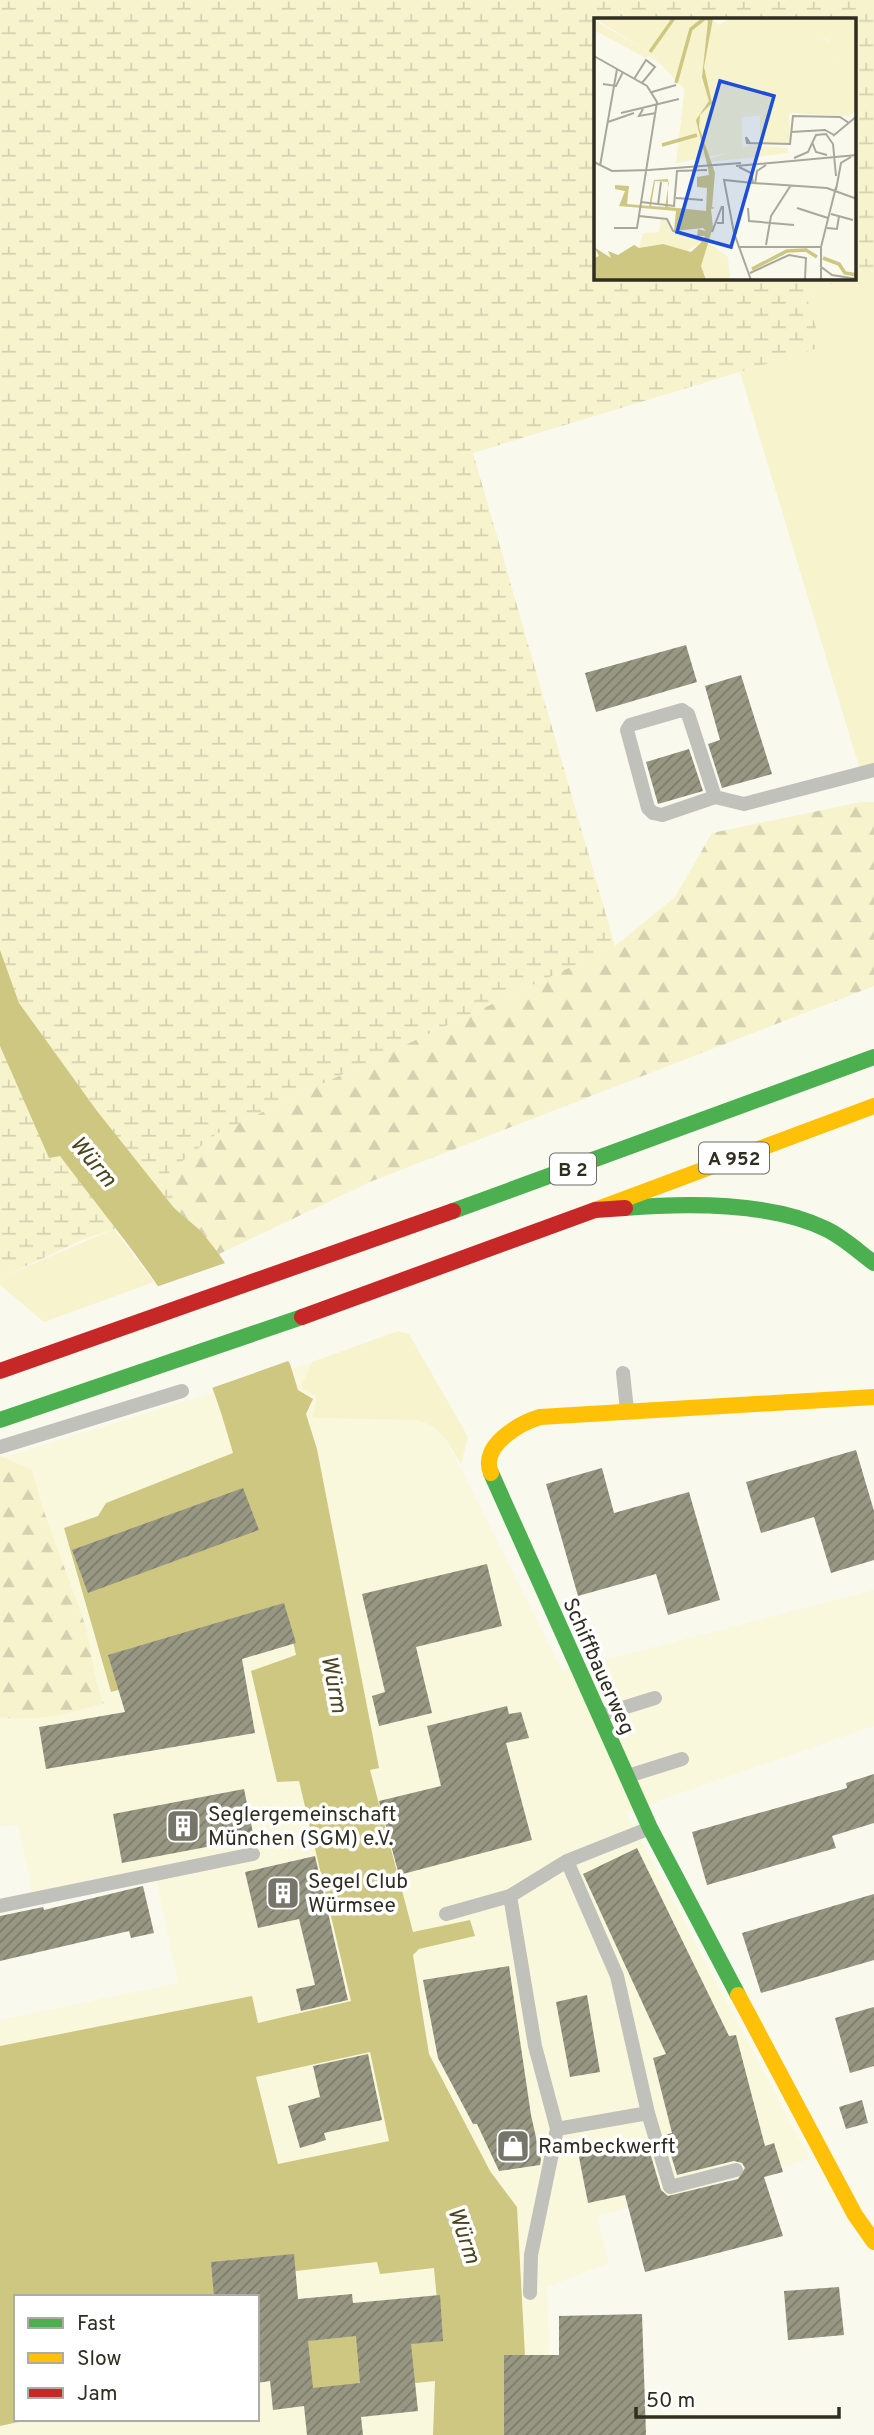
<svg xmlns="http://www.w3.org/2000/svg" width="874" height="2435" font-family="Overpass,sans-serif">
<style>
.built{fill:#faf8dc;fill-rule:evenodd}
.green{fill:#f6f3cd}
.forest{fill:url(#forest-firs)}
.wetland{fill:url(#wetland-marsh)}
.water{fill:#cec782;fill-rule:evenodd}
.pier{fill:#f9f9ee}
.building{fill:url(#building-hatch);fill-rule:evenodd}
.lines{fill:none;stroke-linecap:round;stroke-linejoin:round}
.lane{stroke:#c1c1bb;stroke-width:14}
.fast{stroke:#4caf50;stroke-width:16}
.slow{stroke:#ffc107;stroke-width:16}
.jam{stroke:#c62828;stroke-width:16}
.labels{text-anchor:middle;stroke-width:7;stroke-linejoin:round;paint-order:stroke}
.shield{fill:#fff;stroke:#6d6d64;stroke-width:2}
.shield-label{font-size:19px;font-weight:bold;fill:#2f2e21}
.street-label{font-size:21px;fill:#2f2e21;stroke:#fff}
.poi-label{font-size:21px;fill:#2f2e21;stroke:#fff;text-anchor:start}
.water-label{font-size:23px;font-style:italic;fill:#4b461f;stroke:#fff}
.inset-river{fill:none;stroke:#cec782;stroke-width:3.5}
.inset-road{fill:none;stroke:#a8a89c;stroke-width:2}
.view{fill:#1d4ed8;fill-opacity:0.15;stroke:#1d4ed8;stroke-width:3.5}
.inset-edge{fill:none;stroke:#2f2e21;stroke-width:3.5}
</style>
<defs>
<pattern id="forest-firs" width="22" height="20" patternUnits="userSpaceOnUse" patternTransform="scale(1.75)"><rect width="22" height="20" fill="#f6f3cd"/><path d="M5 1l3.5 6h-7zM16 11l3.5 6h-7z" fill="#d3d1b0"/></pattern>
<pattern id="wetland-marsh" width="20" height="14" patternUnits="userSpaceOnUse" patternTransform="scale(1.75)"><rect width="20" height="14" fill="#f6f3cd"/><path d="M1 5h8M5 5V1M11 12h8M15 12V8" fill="none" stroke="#d3d1b0"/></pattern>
<pattern id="building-hatch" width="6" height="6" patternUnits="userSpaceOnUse" patternTransform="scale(1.75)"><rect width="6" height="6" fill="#989783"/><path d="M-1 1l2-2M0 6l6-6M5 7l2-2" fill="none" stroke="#7c7c6b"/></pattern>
</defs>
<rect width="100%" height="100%" fill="#f9f9ee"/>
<path class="built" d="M312,1362L301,1387L318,1396L313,1418L415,1420L431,1424L444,1435L562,1671L874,1590V1726L626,1812L810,2159L597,2216L609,2263L547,2287L552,2435H0V2020L178,1983L155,1873L33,1896L18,1825L0,1826V1458ZM16,2297H257V2419H16Z"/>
<path class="green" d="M874,271V769L861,773L740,372L821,347L805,292Z
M114,1229L154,1282L44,1322L0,1285V1278Z
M398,1331L409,1334L468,1437L461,1464C448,1442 441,1425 415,1420L313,1418L317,1397L301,1387L312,1362Z"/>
<path class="forest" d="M861,802H874V986L372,1181L219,1254L201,1231L174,1208L169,1172L216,1134L615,946L675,897L712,833Z
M0,1456L32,1470C45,1522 66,1569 83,1619C93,1648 91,1675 104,1703C68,1714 38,1722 0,1717Z"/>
<path class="wetland" d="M0,0H874V271L855,277V19H596V278H851L805,292L822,347L473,453L615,946L216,1134L169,1172L174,1208L82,1240L0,1278Z"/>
<path class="water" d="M0,950L19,1003L97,1111L174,1208L201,1231L219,1254L290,1364L298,1390L313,1399L306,1414L317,1449L379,1768L370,1770L413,1932L470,1920L475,1936L419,1949L413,1955L429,2054L490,2171L517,2207L525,2355H504V2435H433L435,2381L358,2389L313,2408L305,2313L437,2301L434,2268L380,2274L377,2262L296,2271L257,2297H16V2419H32L0,2426V2046L252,1996L258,2023L351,2001L299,1781L277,1782L251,1671L296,1655L293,1642L111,1692L64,1528L98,1516L106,1503L233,1453C223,1418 212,1381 195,1348C160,1279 106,1218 60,1156L49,1158L0,1046ZM370,2052L389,2141L278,2164L256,2077Z"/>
<path class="pier" d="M228,1262L291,1360L209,1389L192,1349L153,1288Z"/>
<path class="building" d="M686,645L697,682L596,712L585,673Z
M741,675L772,774L722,788L708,744L720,740L705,686Z
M689,749L703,791L658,804L646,762Z
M856,1450L874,1511V1560L831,1573L814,1517L761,1533L746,1482Z
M602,1468L614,1513L689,1492L720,1600L668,1615L656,1574L578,1596L546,1484Z
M243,1488L259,1530L88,1593L72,1550Z
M487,1564L502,1626L416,1647L432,1713L379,1726L372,1696L385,1692L362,1594Z
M284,1603L296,1643L242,1659L255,1733L46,1769L39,1727L125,1712L108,1655Z
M507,1706L509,1714L521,1712L529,1738L506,1743L532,1840L399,1875L379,1801L441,1786L427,1726Z
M874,1774V1823L832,1836L836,1848L707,1885L692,1832L847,1788L846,1783Z
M244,1789L254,1838L122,1863L113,1814Z
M637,1848L729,2036L736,2035L765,2146L774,2143L783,2172L764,2177L783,2236L645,2272L625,2195L588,2203L578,2152L646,2139L661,2190L668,2196L738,2179L745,2168L742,2163L734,2161L677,2175L665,2135L672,2133L653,2058L666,2054L583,1874Z
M315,1856L348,2000L301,2011L296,1989L315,1985L299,1919L258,1928L245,1872Z
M143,1886L154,1933L131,1938L129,1931L0,1961V1916L43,1907L44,1910Z
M874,1894V1960L761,1993L742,1933Z
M509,1966L531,2115L541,2160L540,2165L499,2171L477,2124H473L438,2058L423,1980Z
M587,1995L600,2072L570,2077L556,2002Z
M874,2007V2066L850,2073L835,2018Z
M368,2054L382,2120L324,2133L326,2140L300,2148L288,2106L320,2097L313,2066Z
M862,2100L868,2123L846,2129L839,2107Z
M294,2254L298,2299L352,2294L353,2303L440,2295L443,2341L411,2344L418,2411L361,2417L363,2435H307L304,2406L273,2410L270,2381L257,2383V2297H214L211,2262ZM356,2336L360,2383L313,2388L308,2341Z
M839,2287L844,2335L788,2340L784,2291Z
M642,2314L646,2435H504V2355H559V2316Z"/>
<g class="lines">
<path class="lane" d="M715,797L688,714L682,710L630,725L627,730L648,808L653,813L662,815L715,797L744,804L874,770
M623,1373L627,1410
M0,1447L182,1391
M600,1715L655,1698
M628,1776L682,1759
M0,1906L253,1854
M446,1914L510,1896
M648,2113L670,2187L736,2170
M557,2129L648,2113L617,1976L567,1861L650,1828
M530,2293L531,2255L557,2129L535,2046L510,1896L567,1861"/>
<path class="fast" d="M625,1208C685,1203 771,1202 826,1229C843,1237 859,1252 874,1263
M453,1211L874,1057
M0,1420L302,1317
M491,1473L650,1828L738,1995"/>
<path class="slow" d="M595,1210L874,1106
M491,1473C479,1446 520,1423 540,1417L874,1397
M738,1995L855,2215L874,2242"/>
<path class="jam" d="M302,1317L595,1210L625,1208
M0,1371L453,1211"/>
</g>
<defs>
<symbol id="building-square" viewBox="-11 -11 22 22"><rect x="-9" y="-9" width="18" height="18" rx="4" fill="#767569" stroke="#fff"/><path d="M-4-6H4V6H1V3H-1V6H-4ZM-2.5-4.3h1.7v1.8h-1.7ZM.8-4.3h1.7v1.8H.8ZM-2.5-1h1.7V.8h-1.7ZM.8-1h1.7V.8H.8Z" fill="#fff"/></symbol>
<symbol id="shop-square" viewBox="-11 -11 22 22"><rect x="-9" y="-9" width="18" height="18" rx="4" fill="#767569" stroke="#fff"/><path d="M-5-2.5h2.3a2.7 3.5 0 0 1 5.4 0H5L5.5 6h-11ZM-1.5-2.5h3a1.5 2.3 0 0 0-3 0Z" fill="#fff"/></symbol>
</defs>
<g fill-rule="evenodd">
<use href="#building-square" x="164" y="1807" width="38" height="38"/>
<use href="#building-square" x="264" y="1874" width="38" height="38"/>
<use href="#shop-square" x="494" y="2127" width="38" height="38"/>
</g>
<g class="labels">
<g class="shield">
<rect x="699" y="1142.5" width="70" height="31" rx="5"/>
<rect x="550" y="1153.5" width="46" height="31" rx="5"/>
</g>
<g class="shield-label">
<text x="734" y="1165">A 952</text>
<text x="573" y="1176">B 2</text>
</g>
<g class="street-label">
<text transform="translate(599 1666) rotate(66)" y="7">Schiffbauerweg</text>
</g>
<g class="poi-label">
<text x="208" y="1821">Seglergemeinschaft<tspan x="208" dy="24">München (SGM) e.V.</tspan></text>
<text x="308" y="1888">Segel Club<tspan x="308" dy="24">Würmsee</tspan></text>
<text x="538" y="2153">Rambeckwerft</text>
</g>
<g class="water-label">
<text transform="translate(94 1161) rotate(50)" y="8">Würm</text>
<text transform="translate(335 1684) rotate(79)" y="8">Würm</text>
<text transform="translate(465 2235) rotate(71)" y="8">Würm</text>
</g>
</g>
<g transform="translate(594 18)">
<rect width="262" height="262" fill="#f9f9ee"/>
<path d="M84,0L94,10L102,29L108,70L103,72H91L56,35ZM171,95H195L196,125L166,126V99Z" fill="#f6f3cd"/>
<path d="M214,0H262V59L243,53L236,23L219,16ZM0,2L56,35L64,46L55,37L52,40L0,12ZM156,127L193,130L195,135L117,144L116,141Z" fill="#f6f3cd"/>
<path d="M0,0H84L56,35ZM84,0H116L125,7L136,0L223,2L219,16L243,27L239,38L243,52L262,59V92L255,98L195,95L148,99V132L82,145L91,69L108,70L105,46L100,40L102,29L95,26L96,12Z" fill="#f6f3cd"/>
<path d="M67,201L73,202L78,215L108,224L85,238L80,234L85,232L69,226L45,230L49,215L65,214ZM113,224L134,239L136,262H112L107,248Z" fill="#f6f3cd"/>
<path d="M110,0H119L110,49L118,85L106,97L105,109L121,155L118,189L121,190L117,191L119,209L107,248L112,262H0V240L5,238L0,229L17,240L14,233L24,237L40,227L45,230L69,226L97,234L109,223L111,218H103L104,211L112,213L109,210L80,213L82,193L25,188L31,173L21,171V167L35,168L33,186L55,188L60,162L74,161V189L112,193L113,170L103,169V159L115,157L114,150L102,102L115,83L108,59L114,3ZM61,163L75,164L71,189L57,188Z" fill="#cec782" fill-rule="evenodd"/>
<path class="inset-river" d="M56,34L80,0M82,65L97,11L111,0M68,127L103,117M229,240L245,246L251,255L263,257M158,251L193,233L212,232L223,239"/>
<path class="inset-road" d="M0,38L53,68L63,84L43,210H20M40,61L52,42L61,49L48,65M9,66L22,68L29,54M58,74L82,67M49,91L45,98L62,95M27,95L85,81M14,104L40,95M197,114L231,112L240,117M239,118L263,98M218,124L222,134L233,137M156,125L152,119L153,125L196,126L199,98L246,99L255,105M200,140L214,134L222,117L232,116L239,126L242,158M0,144L18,153L57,152M6,148L23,51M142,148L263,137M145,149L157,155L159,165L233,170L263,181M55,152L147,145M82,153L113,152M161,166L163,153L172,147M242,172L247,145L257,139M82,180L109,182M47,184L80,188L83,153M64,187L67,164M154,190L155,203L200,207M203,190L234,200M237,196L259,202M45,198L73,201L79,213L109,223M123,205H129V188M233,210L243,211L245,198M118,214L128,188M172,227L177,198L197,167M144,229H227M226,248L238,257L263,261M156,255L195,237L212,240L211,261M157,262L140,215L130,162L159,165M227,262V229L242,169"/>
<path class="view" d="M126,63L180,78L137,229L83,214Z"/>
<rect width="262" height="262" class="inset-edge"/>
</g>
<rect x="14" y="2295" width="245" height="126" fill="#ffffff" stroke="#acaba6" stroke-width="2"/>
<rect x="28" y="2318" width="35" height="10" fill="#4caf50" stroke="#acaba6" stroke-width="2"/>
<text x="77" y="2330" font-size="21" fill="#2f2e21">Fast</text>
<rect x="28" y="2353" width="35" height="10" fill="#ffc107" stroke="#acaba6" stroke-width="2"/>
<text x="77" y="2365" font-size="21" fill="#2f2e21">Slow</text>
<rect x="28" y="2388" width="35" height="10" fill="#c62828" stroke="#acaba6" stroke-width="2"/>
<text x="77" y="2400" font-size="21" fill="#2f2e21">Jam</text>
<path d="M636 2407v10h203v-10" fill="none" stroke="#2f2e21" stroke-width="3.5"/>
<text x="646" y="2407" font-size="21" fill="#2f2e21" stroke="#ffffff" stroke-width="5" paint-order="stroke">50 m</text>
</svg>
